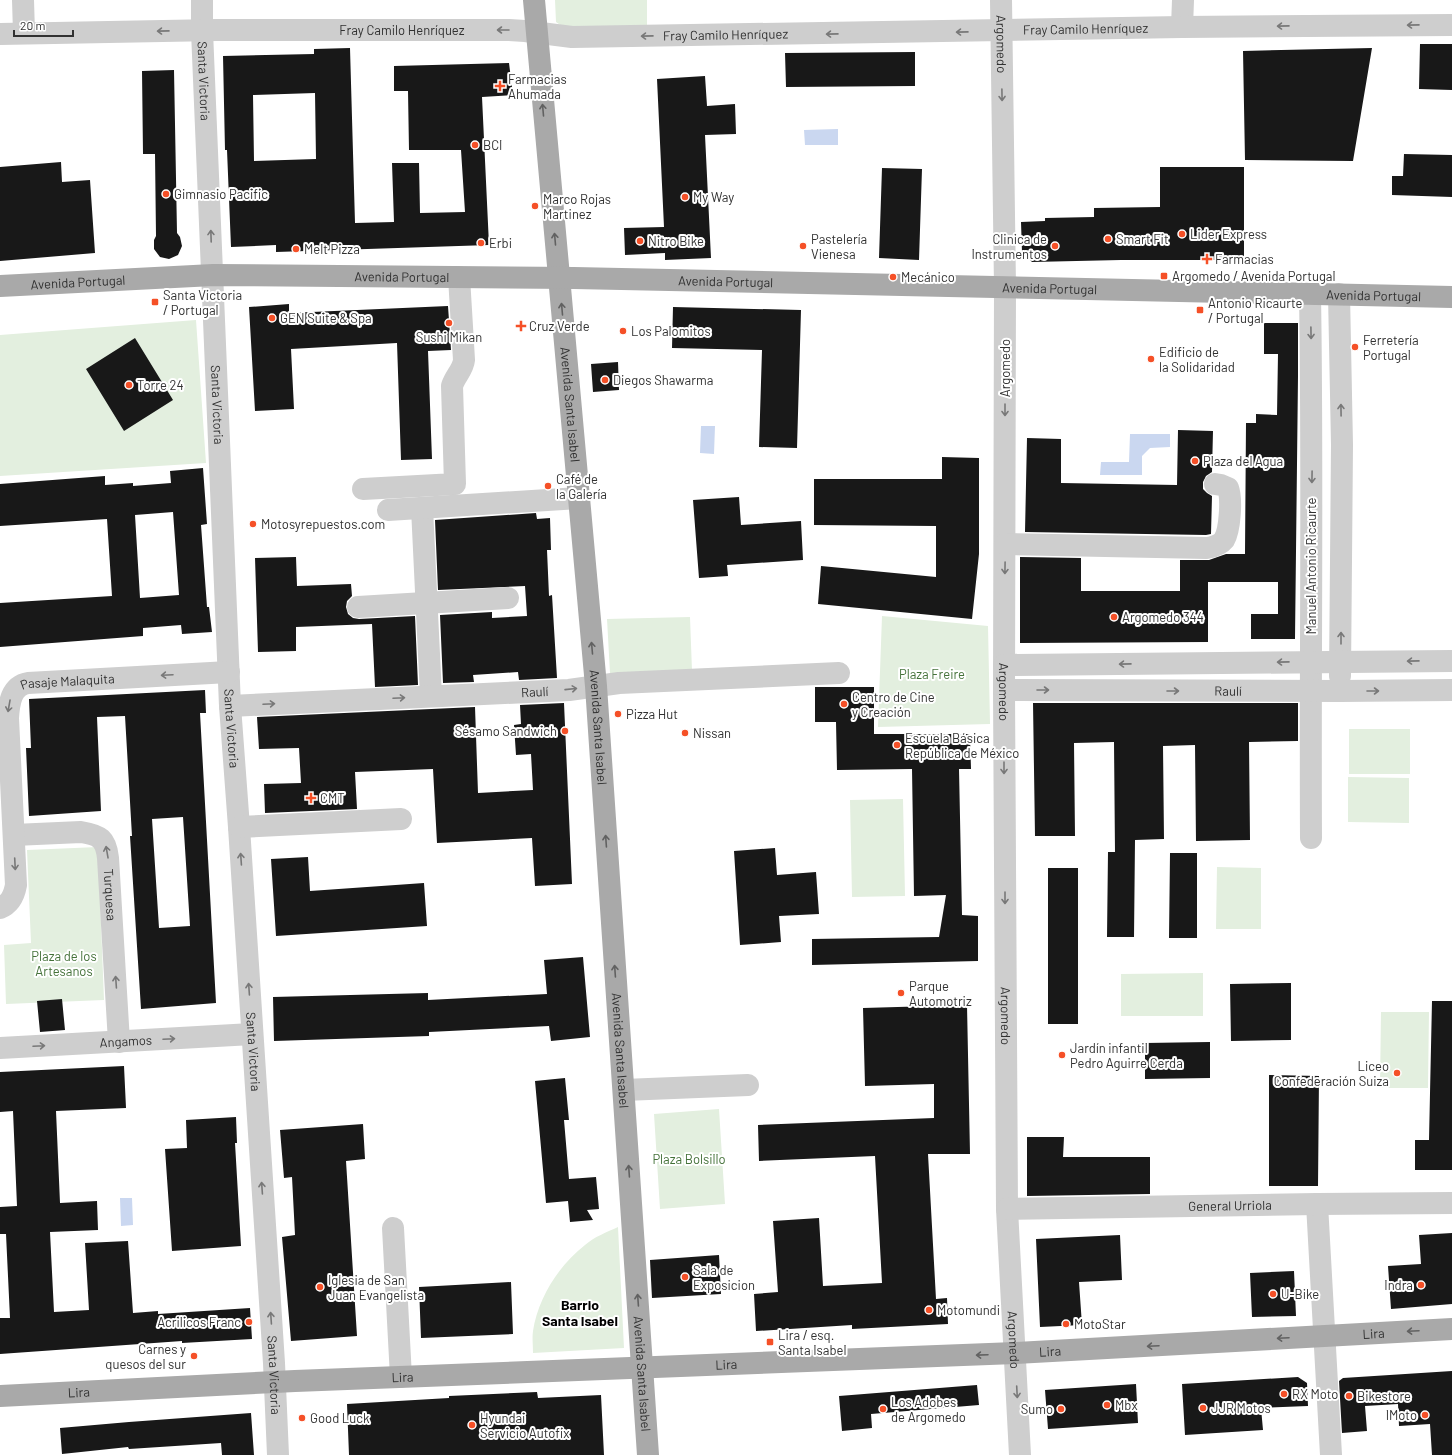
<svg xmlns="http://www.w3.org/2000/svg" width="1452" height="1455" font-family="Barlow,sans-serif">
<style>
.green{fill:#e3efdf}
.water{fill:#cad7f0}
.building{fill:#181818;fill-rule:evenodd}
.lines{fill:none;stroke-linecap:round;stroke-linejoin:round}
.minor{stroke:#cecece;stroke-width:22}
.major{stroke:#a9a9a9;stroke-width:22}
.oneway{stroke:#787878}
.oneway2{stroke:#616161}
.poi-dot{fill:#f55027;stroke:#fff;stroke-width:1.5}
.labels{text-anchor:middle;stroke-width:4;stroke-linejoin:round;paint-order:stroke}
.street-label{font-size:13px;fill:#313131;stroke:#fff}
.poi-label{font-size:13px;fill:#313131;stroke:#fff;text-anchor:start}
.park-label{font-size:13px;fill:#45723a;stroke:#fff}
.neighbourhood-label{font-size:14px;font-weight:bold;fill:#000;stroke:#fff}
</style>
<rect width="100%" height="100%" fill="#fff"/>
<path class="green" d="M555,0H647V25L566,29L556,22Z
M196,320L206,463L0,476V335Z
M882,616L988,626L990,724L878,727Z
M690,617L692,671L610,673L607,619Z
M1349,729H1410V774H1349Z
M1348,777L1409,778V823L1348,822Z
M903,799L905,896L852,897L850,800Z
M98,847L104,1000L6,1004L4,945L31,943L27,850Z
M1217,867L1261,868V929H1216Z
M1203,973V1016H1121V974Z
M1381,1012H1429L1428,1088H1380Z
M719,1109L725,1204L660,1209L654,1114Z
M618,1227L624,1348L533,1353C533,1345 532,1338 533,1331C538,1298 559,1265 585,1245C594,1237 607,1232 618,1227Z"/>
<path class="water" d="M838,129V145H805L804,130Z
M701,426H715L714,454L700,453Z
M1130,434H1170V447L1150,448L1142,456V475H1100L1101,462H1129Z
M120,1198H132L133,1225L121,1226Z"/>
<path class="building" d="M1420,44H1452V90L1419,89Z
M350,48L355,223L394,222L392,163H419L420,213L465,212L461,150H409L408,91H394V66L509,63L513,95L482,97L489,245L276,252V245L231,247L227,150H225L223,56L314,54V49ZM315,93L316,159L254,161L253,95Z
M1372,48L1353,161L1245,160L1243,51Z
M915,52V86L786,87L785,53Z
M174,70L177,233L180,237L182,246L178,255L169,259L160,257L154,249V240L156,236L155,154H143L142,71Z
M705,76L707,106L735,104L736,134L705,135L711,258L665,260V253L625,255L624,228L664,227L657,79Z
M1404,154L1452,155V197L1392,195V176H1403Z
M61,162L62,182L90,180L95,253L0,261V167Z
M1160,167H1244V260H1121L1032,262L1022,252L1021,222L1045,221V218L1094,217V208L1160,207Z
M882,168L922,169L919,260L879,258Z
M289,304V313L448,306L451,350L428,351L432,459L401,460L397,343L291,349L294,409L255,411L249,307Z
M673,307L801,310L797,448L759,447L762,350L672,348Z
M1264,323H1298V376L1295,639H1251V614H1278V582H1208V642L1020,643V557L1081,558V591H1180V560H1209L1226,554H1245L1246,423H1256V414L1277,415L1278,354H1264Z
M135,338L173,400L124,431L86,369Z
M618,362L619,390L593,392L591,364Z
M1178,430L1213,431L1212,472L1206,476L1203,482V489L1207,493L1212,496L1211,534L1206,535L1025,532L1027,438L1061,439V483L1177,485Z
M942,457L979,458V554L972,619L818,604L821,566L936,577V526L814,525V479H942Z
M203,468L207,524L201,525L207,607H209L212,632L182,634L181,625L143,628V636L0,647V603L112,596L107,519L0,526V484L105,476V485L133,483V486L171,483L170,471ZM173,512L179,595L140,598L135,515Z
M739,497L741,525L801,521L803,560L727,565L728,576L699,578L693,500Z
M536,513L537,519L550,518L551,550H547L549,596L552,595L557,678L519,680L518,672L473,675L474,682L443,683L440,615L492,612V618L527,616L525,586L438,590L435,520Z
M296,557L297,586L351,584L352,596L347,601L346,607L348,614L353,618L359,619L415,616L418,685L375,687L372,624L296,627V651L258,652L255,558Z
M815,687H874V734H970L971,769H959L962,915L978,916V961L812,965V939L939,937L946,895L914,896L912,769L837,770L836,722H815Z
M205,690L206,713H200L216,1003L141,1009L130,836H132L125,716L97,717L101,811L29,816L26,748H31L29,699ZM183,817L190,926L159,928L152,819Z
M564,703L572,884L535,886L532,838L437,843L433,769L355,772L357,809L265,813L264,784L301,783L299,748L259,749L257,717L475,707L478,793L533,790L531,754L516,755L514,725L521,724L520,705Z
M1033,703H1298V741L1249,742L1250,840L1196,841L1195,745L1163,746L1164,839L1135,840L1134,937H1107L1108,852H1115L1114,742L1074,743L1075,836H1035Z
M775,848L777,875L816,872L819,914L779,916L781,942L740,945L734,851Z
M1170,853H1197V938H1169Z
M308,857L310,891L424,883L427,926L276,936L271,859Z
M1048,868H1078V1024H1048Z
M583,957L590,1037L551,1041L549,1026L429,1032V1036L274,1041L273,997L428,993V1000L547,994L544,960Z
M1291,983V1040L1231,1041L1230,984Z
M62,999L65,1030L40,1032L37,1001Z
M1432,1001H1452V1170H1415V1140H1429Z
M967,1005L970,1154H928L936,1299L947,1298L948,1324L852,1329V1325L756,1331L754,1294L778,1292L773,1221L819,1218L823,1286L882,1283L875,1156L759,1161L758,1125L934,1118V1084L865,1086L863,1008Z
M1210,1042V1078L1145,1079V1043Z
M124,1066L126,1108L56,1111L60,1203L97,1201L98,1230L50,1232L54,1312L89,1310L85,1243L128,1241L133,1313L158,1311V1314L250,1308L252,1339L182,1343V1341L0,1354V1318H10L6,1234H0V1207L17,1206L13,1111L0,1112V1072Z
M1269,1075L1319,1076L1318,1186H1269Z
M565,1078L569,1120H564L569,1179L596,1177L599,1209L587,1210L593,1220L570,1222L568,1201L546,1203L535,1081Z
M236,1117L237,1143H235L241,1246L172,1251L165,1149L187,1148L186,1120Z
M363,1124L365,1159L346,1161L357,1336L291,1341L282,1237L295,1235L292,1177L284,1178L280,1130Z
M1027,1137H1064L1063,1157H1150V1194L1027,1196Z
M1452,1233V1304L1391,1309L1388,1266L1421,1264L1419,1235Z
M1120,1235L1122,1280L1079,1282L1082,1325L1040,1327L1036,1239Z
M719,1255L721,1294L652,1298L650,1260Z
M1294,1271L1296,1316L1252,1317L1250,1273Z
M511,1282L513,1334L421,1338L419,1287Z
M1452,1371V1455H1432L1430,1424L1399,1426L1398,1404L1365,1406L1367,1431L1342,1433L1339,1381L1343,1378Z
M1298,1377L1307,1383L1308,1406L1261,1408L1263,1430L1185,1435L1182,1384Z
M1136,1384L1138,1423L1048,1429L1045,1390Z
M977,1385L979,1405L871,1414L872,1428L842,1431L839,1396Z
M537,1392L538,1398L601,1395L604,1455H349L347,1404L449,1398V1396Z
M251,1413L254,1455H222L221,1443L129,1449L128,1447L62,1454L60,1428L129,1422Z"/>
<g class="lines">
<g class="minor">
<path d="M23,0L24,33"/>
<path id="s1" d="M202,0V31L230,706L239,827L274,1363L278,1455"/>
<path id="s2" d="M1001,0L1005,287L1004,690L1007,1209L1020,1455"/>
<path d="M1182,27L1183,0"/>
<path id="s3" d="M0,34L217,30H509L525,31L572,37L1182,27L1452,25"/>
<path d="M1310,294C1313,475 1310,657 1311,838"/>
<path d="M1339,294L1342,445L1340,676"/>
<path d="M363,489L455,484L452,386C455,376 463,370 464,360L459,277"/>
<path d="M422,508L431,696"/>
<path d="M388,510L579,498"/>
<path d="M1005,544L1207,548C1213,547 1220,545 1224,540C1230,530 1232,499 1228,488L1221,485L1215,484"/>
<path d="M358,607L508,598"/>
<path d="M1004,665L1452,661"/>
<path id="s4" d="M1004,690L1340,691L1452,690"/>
<path id="s5" d="M230,706L569,690L619,683L839,673"/>
<path d="M239,827L401,819"/>
<path id="s6" d="M14,835L81,832C100,835 106,839 108,858L119,1042"/>
<path id="s7" d="M0,908C10,904 14,896 16,885L8,718C9,703 11,686 28,683L229,672"/>
<path id="s8" d="M0,1048L252,1034"/>
<path d="M624,1090L748,1085"/>
<path d="M1317,1204L1331,1455"/>
<path id="s9" d="M1007,1209L1317,1204L1452,1203"/>
<path d="M393,1228L401,1377"/>
</g>
<g class="major">
<path id="s10" d="M534,0L596,686L648,1455"/>
<path id="s11" d="M0,286L213,275L574,278L1452,297"/>
<path id="s12" d="M0,1396L295,1381L1015,1353L1452,1329"/>
</g>
</g>
<defs><path id="oneway-shaft" d="M-6 0H5M1.5-3L5.5 0L1.5 3" fill="none" stroke-width="1.6" stroke-linecap="round" stroke-linejoin="round"/></defs>
<g class="oneway">
<use href="#oneway-shaft" transform="translate(1413 25) rotate(179)"/>
<use href="#oneway-shaft" transform="translate(1283 26) rotate(179)"/>
<use href="#oneway-shaft" transform="translate(503 30) rotate(-180)"/>
<use href="#oneway-shaft" transform="translate(163 31) rotate(179)"/>
<use href="#oneway-shaft" transform="translate(962 32) rotate(179)"/>
<use href="#oneway-shaft" transform="translate(832 34) rotate(179)"/>
<use href="#oneway-shaft" transform="translate(647 36) rotate(179)"/>
<use href="#oneway-shaft" transform="translate(1002 95) rotate(89)"/>
<use href="#oneway-shaft" transform="translate(211 236) rotate(-92)"/>
<use href="#oneway-shaft" transform="translate(1311 333) rotate(89)"/>
<use href="#oneway-shaft" transform="translate(1005 410) rotate(90)"/>
<use href="#oneway-shaft" transform="translate(1341 410) rotate(-91)"/>
<use href="#oneway-shaft" transform="translate(1312 477) rotate(91)"/>
<use href="#oneway-shaft" transform="translate(1005 568) rotate(91)"/>
<use href="#oneway-shaft" transform="translate(1341 638) rotate(-90)"/>
<use href="#oneway-shaft" transform="translate(1413 661) rotate(179)"/>
<use href="#oneway-shaft" transform="translate(1283 662) rotate(179)"/>
<use href="#oneway-shaft" transform="translate(1125 664) rotate(179)"/>
<use href="#oneway-shaft" transform="translate(167 675) rotate(177)"/>
<use href="#oneway-shaft" transform="translate(571 689) rotate(-6)"/>
<use href="#oneway-shaft" transform="translate(1043 690)"/>
<use href="#oneway-shaft" transform="translate(1173 691)"/>
<use href="#oneway-shaft" transform="translate(1373 691)"/>
<use href="#oneway-shaft" transform="translate(399 698) rotate(-3)"/>
<use href="#oneway-shaft" transform="translate(269 704) rotate(-3)"/>
<use href="#oneway-shaft" transform="translate(9 706) rotate(100)"/>
<use href="#oneway-shaft" transform="translate(1004 768) rotate(90)"/>
<use href="#oneway-shaft" transform="translate(107 852) rotate(-100)"/>
<use href="#oneway-shaft" transform="translate(241 859) rotate(-94)"/>
<use href="#oneway-shaft" transform="translate(15 864) rotate(87)"/>
<use href="#oneway-shaft" transform="translate(1005 898) rotate(90)"/>
<use href="#oneway-shaft" transform="translate(116 982) rotate(-94)"/>
<use href="#oneway-shaft" transform="translate(249 989) rotate(-94)"/>
<use href="#oneway-shaft" transform="translate(169 1039) rotate(-3)"/>
<use href="#oneway-shaft" transform="translate(39 1046) rotate(-3)"/>
<use href="#oneway-shaft" transform="translate(262 1188) rotate(-94)"/>
<use href="#oneway-shaft" transform="translate(271 1318) rotate(-94)"/>
<use href="#oneway-shaft" transform="translate(1017 1392) rotate(87)"/>
</g>
<g class="oneway2">
<use href="#oneway-shaft" transform="translate(543 110) rotate(-95)"/>
<use href="#oneway-shaft" transform="translate(555 239) rotate(-95)"/>
<use href="#oneway-shaft" transform="translate(562 309) rotate(-95)"/>
<use href="#oneway-shaft" transform="translate(592 648) rotate(-95)"/>
<use href="#oneway-shaft" transform="translate(606 841) rotate(-94)"/>
<use href="#oneway-shaft" transform="translate(615 971) rotate(-94)"/>
<use href="#oneway-shaft" transform="translate(629 1171) rotate(-94)"/>
<use href="#oneway-shaft" transform="translate(638 1300) rotate(-94)"/>
<use href="#oneway-shaft" transform="translate(1413 1331) rotate(177)"/>
<use href="#oneway-shaft" transform="translate(1283 1338) rotate(177)"/>
<use href="#oneway-shaft" transform="translate(1153 1346) rotate(177)"/>
<use href="#oneway-shaft" transform="translate(982 1355) rotate(178)"/>
</g>
<g class="poi-dot">
<path d="M498 80h4v4h4v4h-4v4h-4v-4h-4v-4h4z"/>
<circle cx="475" cy="145" r="4"/>
<circle cx="166" cy="194" r="4"/>
<circle cx="685" cy="197" r="4"/>
<circle cx="535" cy="206" r="4"/>
<circle cx="1182" cy="234" r="4"/>
<circle cx="1108" cy="239" r="4"/>
<circle cx="640" cy="241" r="4"/>
<circle cx="481" cy="243" r="4"/>
<circle cx="803" cy="246" r="4"/>
<circle cx="1055" cy="246" r="4"/>
<circle cx="296" cy="249" r="4"/>
<path d="M1205 253h4v4h4v4h-4v4h-4v-4h-4v-4h4z"/>
<rect x="1160" y="272" width="8" height="8" rx="2"/>
<circle cx="893" cy="277" r="4"/>
<rect x="151" y="298" width="8" height="8" rx="2"/>
<rect x="1196" y="306" width="8" height="8" rx="2"/>
<circle cx="272" cy="318" r="4"/>
<circle cx="449" cy="323" r="4"/>
<path d="M519 320h4v4h4v4h-4v4h-4v-4h-4v-4h4z"/>
<circle cx="623" cy="331" r="4"/>
<circle cx="1355" cy="347" r="4"/>
<circle cx="1151" cy="359" r="4"/>
<circle cx="605" cy="380" r="4"/>
<circle cx="129" cy="385" r="4"/>
<circle cx="1195" cy="461" r="4"/>
<circle cx="548" cy="486" r="4"/>
<circle cx="253" cy="524" r="4"/>
<circle cx="1114" cy="617" r="4"/>
<circle cx="844" cy="704" r="4"/>
<circle cx="618" cy="714" r="4"/>
<circle cx="565" cy="731" r="4"/>
<circle cx="685" cy="733" r="4"/>
<circle cx="897" cy="745" r="4"/>
<path d="M309 792h4v4h4v4h-4v4h-4v-4h-4v-4h4z"/>
<circle cx="901" cy="993" r="4"/>
<circle cx="1062" cy="1055" r="4"/>
<circle cx="1397" cy="1073" r="4"/>
<circle cx="685" cy="1277" r="4"/>
<circle cx="1421" cy="1285" r="4"/>
<circle cx="320" cy="1287" r="4"/>
<circle cx="1273" cy="1294" r="4"/>
<circle cx="929" cy="1310" r="4"/>
<circle cx="249" cy="1322" r="4"/>
<circle cx="1066" cy="1324" r="4"/>
<rect x="766" y="1338" width="8" height="8" rx="2"/>
<circle cx="194" cy="1356" r="4"/>
<circle cx="1284" cy="1394" r="4"/>
<circle cx="1349" cy="1396" r="4"/>
<circle cx="1107" cy="1405" r="4"/>
<circle cx="1203" cy="1408" r="4"/>
<circle cx="883" cy="1409" r="4"/>
<circle cx="1061" cy="1409" r="4"/>
<circle cx="1425" cy="1415" r="4"/>
<circle cx="302" cy="1418" r="4"/>
<circle cx="472" cy="1425" r="4"/>
</g>
<g class="labels">
<g class="street-label">
<text dy="5" stroke="none"><textPath href="#s3" startOffset="1086">Fray Camilo Henríquez</textPath></text>
<text dy="5" stroke="none"><textPath href="#s3" startOffset="402">Fray Camilo Henríquez</textPath></text>
<text dy="5" stroke="none"><textPath href="#s3" startOffset="726">Fray Camilo Henríquez</textPath></text>
<text dy="5" stroke="none"><textPath href="#s2" startOffset="44">Argomedo</textPath></text>
<text dy="5" stroke="none"><textPath href="#s1" startOffset="81">Santa Victoria</textPath></text>
<text dy="5" stroke="none"><textPath href="#s11" startOffset="402">Avenida Portugal</textPath></text>
<text dy="5" stroke="none"><textPath href="#s11" startOffset="78">Avenida Portugal</textPath></text>
<text dy="5" stroke="none"><textPath href="#s11" startOffset="726">Avenida Portugal</textPath></text>
<text dy="5" stroke="none"><textPath href="#s11" startOffset="1050">Avenida Portugal</textPath></text>
<text dy="5" stroke="none"><textPath href="#s11" startOffset="1374">Avenida Portugal</textPath></text>
<text transform="translate(1005 368) rotate(-90)" y="5">Argomedo</text>
<text dy="5" stroke="none"><textPath href="#s1" startOffset="405">Santa Victoria</textPath></text>
<text dy="5" stroke="none"><textPath href="#s10" startOffset="406">Avenida Santa Isabel</textPath></text>
<text transform="translate(1311 566) rotate(-90)" y="5">Manuel Antonio Ricaurte</text>
<text dy="5" stroke="none"><textPath href="#s7" startOffset="280">Pasaje Malaquita</textPath></text>
<text dy="5" stroke="none"><textPath href="#s5" startOffset="305">Raulí</textPath></text>
<text dy="5" stroke="none"><textPath href="#s4" startOffset="224">Raulí</textPath></text>
<text dy="5" stroke="none"><textPath href="#s2" startOffset="692">Argomedo</textPath></text>
<text dy="5" stroke="none"><textPath href="#s10" startOffset="730">Avenida Santa Isabel</textPath></text>
<text dy="5" stroke="none"><textPath href="#s1" startOffset="729">Santa Victoria</textPath></text>
<text dy="5" stroke="none"><textPath href="#s6" startOffset="146">Turquesa</textPath></text>
<text dy="5" stroke="none"><textPath href="#s2" startOffset="1016">Argomedo</textPath></text>
<text dy="5" stroke="none"><textPath href="#s8" startOffset="126">Angamos</textPath></text>
<text dy="5" stroke="none"><textPath href="#s10" startOffset="1054">Avenida Santa Isabel</textPath></text>
<text dy="5" stroke="none"><textPath href="#s1" startOffset="1053">Santa Victoria</textPath></text>
<text dy="5" stroke="none"><textPath href="#s9" startOffset="223">General Urriola</textPath></text>
<text dy="5" stroke="none"><textPath href="#s12" startOffset="1375">Lira</textPath></text>
<text dy="5" stroke="none"><textPath href="#s2" startOffset="1340">Argomedo</textPath></text>
<text dy="5" stroke="none"><textPath href="#s12" startOffset="1051">Lira</textPath></text>
<text dy="5" stroke="none"><textPath href="#s12" startOffset="727">Lira</textPath></text>
<text dy="5" stroke="none"><textPath href="#s10" startOffset="1378">Avenida Santa Isabel</textPath></text>
<text dy="5" stroke="none"><textPath href="#s1" startOffset="1377">Santa Victoria</textPath></text>
<text dy="5" stroke="none"><textPath href="#s12" startOffset="403">Lira</textPath></text>
<text dy="5" stroke="none"><textPath href="#s12" startOffset="79">Lira</textPath></text>
</g>
<g class="poi-label">
<text x="508" y="84">Farmacias<tspan x="508" dy="15">Ahumada</tspan></text>
<text x="483" y="150">BCI</text>
<text x="174" y="199">Gimnasio Pacific</text>
<text x="693" y="202">My Way</text>
<text x="543" y="204">Marco Rojas<tspan x="543" dy="15">Martinez</tspan></text>
<text x="1190" y="239">Lider Express</text>
<text x="811" y="244">Pastelería<tspan x="811" dy="15">Vienesa</tspan></text>
<text x="1047" y="244" text-anchor="end">Clinica de<tspan x="1047" dy="15">Instrumentos</tspan></text>
<text x="1116" y="244">Smart Fit</text>
<text x="648" y="246">Nitro Bike</text>
<text x="489" y="248">Erbi</text>
<text x="304" y="254">Melt Pizza</text>
<text x="1215" y="264">Farmacias</text>
<text x="1172" y="281">Argomedo / Avenida Portugal</text>
<text x="901" y="282">Mecánico</text>
<text x="163" y="300">Santa Victoria<tspan x="163" dy="15">/ Portugal</tspan></text>
<text x="1208" y="308">Antonio Ricaurte<tspan x="1208" dy="15">/ Portugal</tspan></text>
<text x="280" y="323">GEN Suite &amp; Spa</text>
<text x="529" y="331">Cruz Verde</text>
<text x="631" y="336">Los Palomitos</text>
<text x="449" y="342" text-anchor="middle">Sushi Mikan</text>
<text x="1363" y="345">Ferretería<tspan x="1363" dy="15">Portugal</tspan></text>
<text x="1159" y="357">Edificio de<tspan x="1159" dy="15">la Solidaridad</tspan></text>
<text x="613" y="385">Diegos Shawarma</text>
<text x="137" y="390">Torre 24</text>
<text x="1203" y="466">Plaza del Agua</text>
<text x="556" y="484">Café de<tspan x="556" dy="15">la Galería</tspan></text>
<text x="261" y="529">Motosyrepuestos.com</text>
<text x="1122" y="622">Argomedo 344</text>
<text x="852" y="702">Centro de Cine<tspan x="852" dy="15">y Creación</tspan></text>
<text x="626" y="719">Pizza Hut</text>
<text x="557" y="736" text-anchor="end">Sésamo Sandwich</text>
<text x="693" y="738">Nissan</text>
<text x="905" y="743">Escuela Básica<tspan x="905" dy="15">República de México</tspan></text>
<text x="320" y="803">CMT</text>
<text x="909" y="991">Parque<tspan x="909" dy="15">Automotriz</tspan></text>
<text x="1070" y="1053">Jardín infantil<tspan x="1070" dy="15">Pedro Aguirre Cerda</tspan></text>
<text x="1389" y="1071" text-anchor="end">Liceo<tspan x="1389" dy="15">Confederación Suiza</tspan></text>
<text x="693" y="1275">Sala de<tspan x="693" dy="15">Exposicion</tspan></text>
<text x="328" y="1285">Iglesia de San<tspan x="328" dy="15">Juan Evangelista</tspan></text>
<text x="1413" y="1290" text-anchor="end">Indra</text>
<text x="1281" y="1299">U-Bike</text>
<text x="937" y="1315">Motomundi</text>
<text x="241" y="1327" text-anchor="end">Acrilicos Franc</text>
<text x="1074" y="1329">MotoStar</text>
<text x="778" y="1340">Lira / esq.<tspan x="778" dy="15">Santa Isabel</tspan></text>
<text x="186" y="1354" text-anchor="end">Carnes y<tspan x="186" dy="15">quesos del sur</tspan></text>
<text x="1292" y="1399">RX Moto</text>
<text x="1357" y="1401">Bikestore</text>
<text x="891" y="1407">Los Adobes<tspan x="891" dy="15">de Argomedo</tspan></text>
<text x="1115" y="1410">Mbx</text>
<text x="1211" y="1413">JJR Motos</text>
<text x="1053" y="1414" text-anchor="end">Sumo</text>
<text x="1417" y="1420" text-anchor="end">IMoto</text>
<text x="310" y="1423">Good Luck</text>
<text x="480" y="1423">Hyundai<tspan x="480" dy="15">Servicio Autofix</tspan></text>
</g>
<g class="park-label">
<text x="932" y="679">Plaza Freire</text>
<text x="64" y="961">Plaza de los<tspan x="64" dy="15">Artesanos</tspan></text>
<text x="689" y="1164">Plaza Bolsillo</text>
</g>
<g class="neighbourhood-label">
<text x="580" y="1310">Barrio<tspan x="580" dy="16">Santa Isabel</tspan></text>
</g>
</g>
<path d="M14 30v6h59v-6" fill="none" stroke="#313131" stroke-width="2"/>
<text x="20" y="30" font-size="12" fill="#313131" stroke="#ffffff" stroke-width="3" paint-order="stroke">20 m</text>
</svg>
